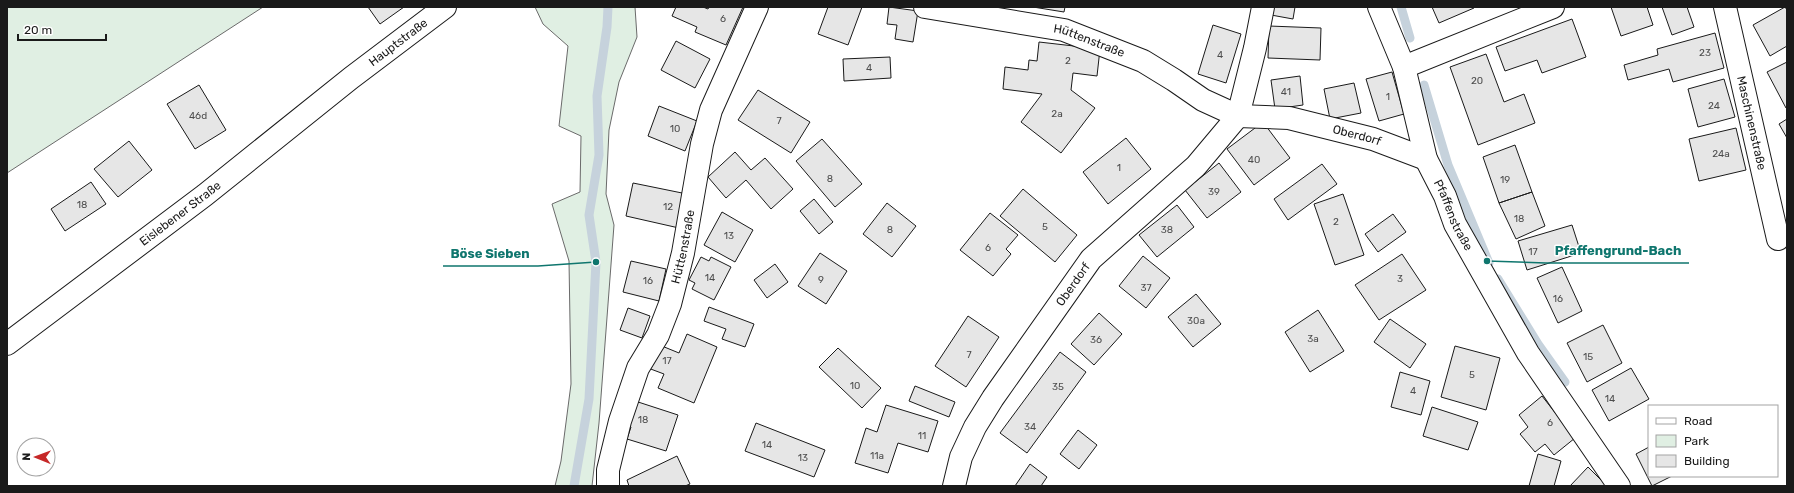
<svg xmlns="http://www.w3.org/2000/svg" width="1794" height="493" font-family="Rubik,sans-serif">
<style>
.green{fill:#e0efe3;stroke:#6a6a6a}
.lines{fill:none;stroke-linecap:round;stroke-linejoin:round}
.stream{stroke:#c6d2dc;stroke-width:9}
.building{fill:#e6e6e6;stroke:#1a1a1a}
.minor-casing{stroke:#1a1a1a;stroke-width:24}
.major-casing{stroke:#1a1a1a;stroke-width:24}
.minor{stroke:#fff;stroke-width:22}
.major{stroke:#fff;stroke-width:22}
.labels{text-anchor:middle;stroke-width:3;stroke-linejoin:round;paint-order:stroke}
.number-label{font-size:10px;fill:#4d4d4d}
.street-label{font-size:12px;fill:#1a1a1a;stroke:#fff}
.leader{fill:none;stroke:#0f766e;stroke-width:1.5}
.callout-dot{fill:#0f766e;stroke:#fff;stroke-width:1.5}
.callout-label{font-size:13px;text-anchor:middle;font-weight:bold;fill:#0f766e;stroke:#fff;stroke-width:3;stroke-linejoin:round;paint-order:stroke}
</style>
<rect width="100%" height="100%" fill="#fff"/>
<path class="green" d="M7,7H263L7,173Z
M535,7H635L637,37L619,82L609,130L606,194L614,225L599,423L592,486H555L561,461L571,384L569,261L552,204L580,192L581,136L559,126L568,46L543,24Z"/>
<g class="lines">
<path class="stream" d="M1401,7L1410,38
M1424,85L1448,165L1489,263
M1498,279L1538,344L1565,382
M574,486L589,399L596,262L589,215L599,155L597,96L607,27L608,7"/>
</g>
<path class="building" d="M368,7H404L380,24Z
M676,7H703L708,9L709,7H743L726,45L695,32L697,27L672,16Z
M828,7H862L848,45L818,34Z
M889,7L918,11L913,42L895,39L897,25L887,24Z
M1033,7H1065L1064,12Z
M1272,7H1295L1293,19L1271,15Z
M1432,7H1474V8L1439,23Z
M1611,7H1647L1653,25L1621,36Z
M1662,7H1687L1694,27L1672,35Z
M1785,7L1787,10V46L1770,56L1753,25Z
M1572,19L1586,57L1542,73L1537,60L1505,71L1496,47Z
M1213,25L1241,34L1226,83L1198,74Z
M1269,26L1321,28L1320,60L1268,58Z
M1715,33L1724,68L1673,82L1669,69L1628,80L1624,65L1658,55L1657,49Z
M676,41L710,59L695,88L661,70Z
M1039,42L1100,49L1097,76L1073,73L1071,90L1095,108L1061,153L1021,122L1042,94L1003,89L1005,67L1028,70L1029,60L1037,61Z
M1486,54L1504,102L1524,94L1535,123L1478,145L1450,67Z
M890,57L891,78L844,81L843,59Z
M1787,62V108H1786L1767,72Z
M1392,72L1404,114L1379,121L1366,79Z
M1300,76L1303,105L1275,109L1271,80Z
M1724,79L1735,117L1698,127L1688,89Z
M1354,83L1361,113L1330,119L1324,89Z
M199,85L226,130L195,149L167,104Z
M758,90L810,122L791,153L738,120Z
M659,106L697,121L685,151L648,136Z
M1787,119V138L1779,124Z
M1263,122L1290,158L1254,185L1227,149Z
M1736,128L1746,170L1699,181L1689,139Z
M1126,138L1151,169L1108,204L1083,172Z
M822,139L862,184L835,207L796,161Z
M129,141L152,170L118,197L94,169Z
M1515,145L1532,192L1499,203L1483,157Z
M735,152L751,170L765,158L793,189L771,209L746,180L726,198L708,177Z
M1219,163L1241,192L1207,218L1185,190Z
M1322,164L1337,184L1288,220L1274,199Z
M91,182L106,204L65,231L51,209Z
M633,183L687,194L679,228L626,216Z
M1023,189L1077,235L1055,262L1000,216Z
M1532,192L1545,226L1516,239L1499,203Z
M1343,194L1364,255L1335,265L1314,204Z
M814,199L833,222L819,234L800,211Z
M887,203L916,226L892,257L863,234Z
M1177,205L1194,227L1157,257L1139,235Z
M722,212L753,230L735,262L704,245Z
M990,213L1018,235L1006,249L1011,254L993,276L960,250Z
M1393,214L1406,232L1378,252L1365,234Z
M1572,225L1581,253L1527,270L1518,241Z
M820,253L847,271L826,304L798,286Z
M1402,254L1426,290L1379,320L1355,285Z
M1143,256L1170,278L1146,308L1119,286Z
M701,257L709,261L711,257L731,267L714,300L692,289L695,283L689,280Z
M631,261L666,269L659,301L623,292Z
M775,264L788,282L767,298L754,280Z
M1562,267L1582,311L1558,323L1537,278Z
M1196,294L1221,324L1193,347L1168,317Z
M709,307L754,324L745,347L722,339L726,329L704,321Z
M628,308L650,316L642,338L620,330Z
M1318,310L1344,351L1310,372L1285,332Z
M1099,313L1122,334L1094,365L1071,344Z
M968,316L999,337L966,387L935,366Z
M1390,319L1426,344L1410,368L1374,342Z
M1603,325L1622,363L1587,382L1567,343Z
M687,334L717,347L694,403L658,388L664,374L648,368L657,344L679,353Z
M1455,346L1500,358L1486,410L1441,397Z
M838,348L881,388L862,408L819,367Z
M1060,352L1086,372L1027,453L1000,433Z
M1631,368L1649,399L1609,421L1592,390Z
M1400,372L1430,381L1421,415L1391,407Z
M915,386L955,402L949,417L909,401Z
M1542,396L1575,438L1554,455L1545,444L1535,452L1520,434L1528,427L1519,415Z
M632,400L678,415L666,451L627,439L631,427L624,424Z
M886,405L938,421L928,452L898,443L888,473L855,463L866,428L877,432Z
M1432,407L1478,422L1468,450L1423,436Z
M756,423L825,450L814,477L745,451Z
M1078,430L1097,445L1079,469L1060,454Z
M1649,447V476H1672L1652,486L1636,454Z
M1538,454L1561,461L1554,486H1529Z
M677,456L690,484L685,486H629L627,480Z
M1030,464L1047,477L1041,486H1015Z
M1588,467L1607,486H1570Z"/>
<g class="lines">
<defs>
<g id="minor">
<path id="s1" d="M925,7L1064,30L1143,61L1174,80L1203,100L1238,116L1289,118L1373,139L1426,159"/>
<path id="s2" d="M1379,7L1404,67L1426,159L1445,196L1455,224L1528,353L1619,486"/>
<path id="s3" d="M1725,7L1778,239"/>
<path d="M1404,67L1553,7"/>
<path id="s4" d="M608,486V470L620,421L638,368L658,335L670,304L683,253L702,144L711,110L757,7"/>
<path id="s5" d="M954,486L961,457L975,427L993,398L1091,259L1196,166L1238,116L1255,48L1263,7"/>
</g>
<g id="major">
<path id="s6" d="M7,344L205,195L351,78L445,7"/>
</g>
</defs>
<use href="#minor" class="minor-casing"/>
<use href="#major" class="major-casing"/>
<use href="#minor" class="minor"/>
<use href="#major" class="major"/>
</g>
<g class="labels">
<g class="number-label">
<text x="723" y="22">6</text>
<text x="1705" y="56">23</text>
<text x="1220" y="58">4</text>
<text x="1068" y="64">2</text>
<text x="869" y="71">4</text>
<text x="1477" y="84">20</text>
<text x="1286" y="95">41</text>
<text x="1388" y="100">1</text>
<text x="1714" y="109">24</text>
<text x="1057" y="117">2a</text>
<text x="198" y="119">46d</text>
<text x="779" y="124">7</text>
<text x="675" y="132">10</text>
<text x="1721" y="157">24a</text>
<text x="1254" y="163">40</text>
<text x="1119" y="171">1</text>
<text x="830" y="182">8</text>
<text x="1505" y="183">19</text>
<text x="1214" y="195">39</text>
<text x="82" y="208">18</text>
<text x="668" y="210">12</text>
<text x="1519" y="222">18</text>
<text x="1336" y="225">2</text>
<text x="1045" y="230">5</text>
<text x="890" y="233">8</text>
<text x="1167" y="233">38</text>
<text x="729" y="239">13</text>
<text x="988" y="251">6</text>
<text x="1533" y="255">17</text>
<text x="710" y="281">14</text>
<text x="1400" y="282">3</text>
<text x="821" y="283">9</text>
<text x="648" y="284">16</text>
<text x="1146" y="291">37</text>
<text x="1558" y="302">16</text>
<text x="1196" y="324">30a</text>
<text x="1313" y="342">3a</text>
<text x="1096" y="343">36</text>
<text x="969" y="358">7</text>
<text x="1588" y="360">15</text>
<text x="667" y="364">17</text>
<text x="1472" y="378">5</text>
<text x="855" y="389">10</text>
<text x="1058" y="390">35</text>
<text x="1413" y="394">4</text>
<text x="1610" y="402">14</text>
<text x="643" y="423">18</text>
<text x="1550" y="426">6</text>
<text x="1030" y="430">34</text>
<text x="922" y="439">11</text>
<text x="767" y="448">14</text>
<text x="877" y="459">11a</text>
<text x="803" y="461">13</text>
</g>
<g class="street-label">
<text dy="4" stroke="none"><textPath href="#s1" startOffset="168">Hüttenstraße</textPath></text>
<text dy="4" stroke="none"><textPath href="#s6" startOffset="494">Hauptstraße</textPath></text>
<text dy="4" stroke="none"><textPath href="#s3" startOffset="119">Maschinenstraße</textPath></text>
<text dy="4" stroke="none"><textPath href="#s1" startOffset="457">Oberdorf</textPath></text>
<text dy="4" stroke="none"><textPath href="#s6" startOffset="217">Eislebener Straße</textPath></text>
<text dy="4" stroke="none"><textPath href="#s2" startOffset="222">Pfaffenstraße</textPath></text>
<text dy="4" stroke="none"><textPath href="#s4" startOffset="253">Hüttenstraße</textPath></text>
<text dy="4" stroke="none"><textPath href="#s5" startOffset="236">Oberdorf</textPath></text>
</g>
</g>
<path class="leader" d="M1487 261L1546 263H1689M596 262L538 266H443"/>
<g class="callout-dot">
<circle cx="1487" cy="261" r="4"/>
<circle cx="596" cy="262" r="4"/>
</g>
<g class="callout-label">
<text x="1618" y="255">Pfaffengrund-Bach</text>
<text x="490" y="258">Böse Sieben</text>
</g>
<rect width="1794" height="493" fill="none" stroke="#1a1a1a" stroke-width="16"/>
<rect x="1648" y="405" width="130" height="72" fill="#ffffff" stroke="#a3a3a3"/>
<rect x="1656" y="418" width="20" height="6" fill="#ffffff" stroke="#a3a3a3"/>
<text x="1684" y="425" font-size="12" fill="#1a1a1a">Road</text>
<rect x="1656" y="435" width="20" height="12" fill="#e0efe3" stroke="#a3a3a3"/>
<text x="1684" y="445" font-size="12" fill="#1a1a1a">Park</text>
<rect x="1656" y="455" width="20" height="12" fill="#e6e6e6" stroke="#a3a3a3"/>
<text x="1684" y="465" font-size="12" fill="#1a1a1a">Building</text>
<g transform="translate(36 457) rotate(271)"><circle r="19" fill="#ffffff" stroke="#a3a3a3"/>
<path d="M0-3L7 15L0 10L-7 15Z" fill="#c62828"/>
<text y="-6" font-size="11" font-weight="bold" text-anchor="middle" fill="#1a1a1a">N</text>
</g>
<path d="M18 34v6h88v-6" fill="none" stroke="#1a1a1a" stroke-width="2"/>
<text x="24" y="34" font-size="12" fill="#1a1a1a" stroke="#ffffff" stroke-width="3" paint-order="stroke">20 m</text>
</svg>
